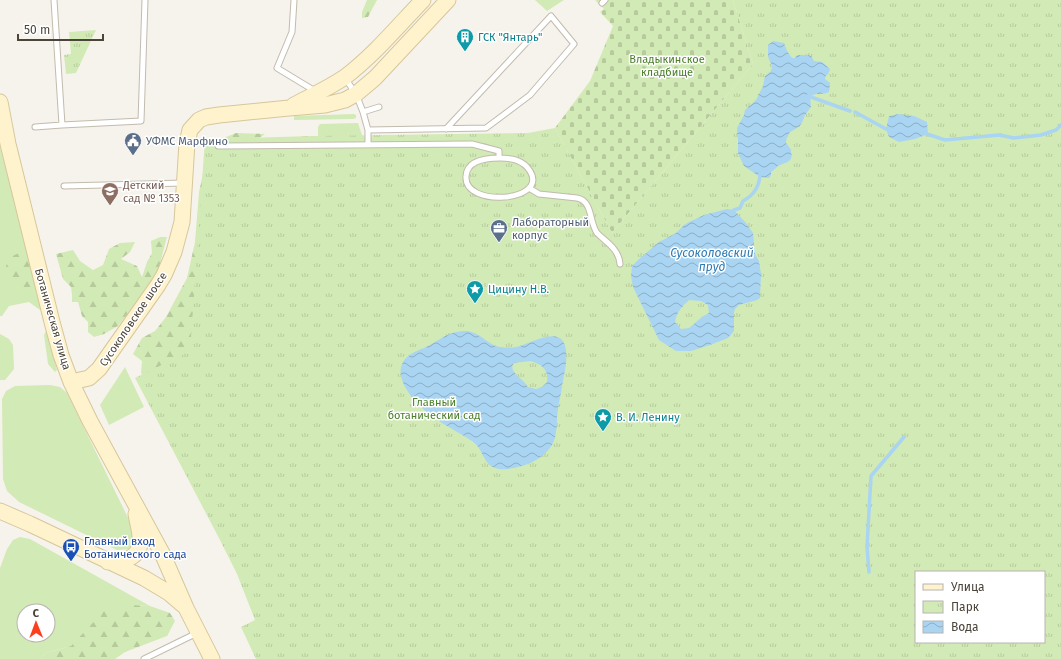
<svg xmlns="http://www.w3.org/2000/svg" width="1061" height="659" font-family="'Fira Sans',sans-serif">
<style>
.green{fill:#d2eab5;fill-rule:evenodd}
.forest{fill:url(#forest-firs)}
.cemetery{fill:url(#cemetery-stones)}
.park{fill:url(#park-tufts);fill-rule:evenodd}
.water{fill:url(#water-waves);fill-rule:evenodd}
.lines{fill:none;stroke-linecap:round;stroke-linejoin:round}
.stream{stroke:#a9d4f2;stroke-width:3.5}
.lane-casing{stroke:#c2bbae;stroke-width:7}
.secondary-casing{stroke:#d6c79b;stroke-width:17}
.lane{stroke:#fff;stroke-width:5}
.secondary{stroke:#fff3cd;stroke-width:15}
.labels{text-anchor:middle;stroke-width:3;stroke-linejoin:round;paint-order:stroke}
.culture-label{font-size:11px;fill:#0d838f;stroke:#fff;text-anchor:start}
.park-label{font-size:11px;fill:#4a7f2a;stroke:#fff}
.service-label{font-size:11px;fill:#4e5e75;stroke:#fff;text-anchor:start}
.education-label{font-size:11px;fill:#785e54;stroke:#fff;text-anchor:start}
.street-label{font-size:11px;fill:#4b4439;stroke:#fff}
.transit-label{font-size:11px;fill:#164399;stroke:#fff;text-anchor:start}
.water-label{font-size:12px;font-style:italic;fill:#2e7ab2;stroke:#fff}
</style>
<defs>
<pattern id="forest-firs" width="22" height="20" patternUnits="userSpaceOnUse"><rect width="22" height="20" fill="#d2eab5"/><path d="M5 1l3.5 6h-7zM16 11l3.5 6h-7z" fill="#b6ca9c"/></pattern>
<pattern id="cemetery-stones" width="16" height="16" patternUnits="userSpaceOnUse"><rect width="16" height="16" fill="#d2eab5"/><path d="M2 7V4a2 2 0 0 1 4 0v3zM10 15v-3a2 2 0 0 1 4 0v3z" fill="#b6ca9c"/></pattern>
<pattern id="park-tufts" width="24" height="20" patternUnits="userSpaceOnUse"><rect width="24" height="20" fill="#d2eab5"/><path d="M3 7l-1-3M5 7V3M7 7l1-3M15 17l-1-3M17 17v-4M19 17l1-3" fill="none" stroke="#b6ca9c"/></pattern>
<pattern id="water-waves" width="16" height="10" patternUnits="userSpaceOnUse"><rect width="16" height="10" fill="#a9d4f2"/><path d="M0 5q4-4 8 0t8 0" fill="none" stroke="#8caec5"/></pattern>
</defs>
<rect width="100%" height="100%" fill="#f6f3ec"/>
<path class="green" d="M535,0H564L547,11Z
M354,114L356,115V118L353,119L294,120V116Z
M358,123L362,135V139L318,140V127L320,124Z
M0,147L43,309L40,310L29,302L9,306L2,316H0Z
M47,329L57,370L55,372L48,364L44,335Z
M0,334L9,339L13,345L14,369L5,380H0Z
M125,367L144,407L109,425L100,405Z
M50,385L60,387L67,393L134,530L135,543L130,549L117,550L19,502L7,491L3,479L2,399L6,391L15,386Z
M20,537L30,539L150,606L133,605L71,646L45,653L41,659H0V568L7,549L13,540ZM24,611H48V635H24Z"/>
<path class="forest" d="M367,0H377L368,17L362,18V12Z
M236,133L265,134L251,144L200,502L201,472L147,384L141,373L142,361L133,354L142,338L155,331L166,317L187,278L195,242L199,192L209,144Z
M160,237H167L158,271L129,312L118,326L104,334L94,337L88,332V322L82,316L78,302H72V295L71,287L63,279L56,254L73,250L80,261L93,270L103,265L109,249L120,243L135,242L130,252L121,259L137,266L142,277L147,262L152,253L151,241Z
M19,253L28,260L31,272V297L22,296L18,286L6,267L8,258Z
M133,605L150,606L170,613L175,621L167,636L125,652L115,659H41L45,653L71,646L104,611Z"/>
<path class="cemetery" d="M595,0H733L753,64L612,233L555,128L590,81L613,26L600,12L604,9Z"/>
<path class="park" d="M733,0H1061V659H256L241,627L255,620L237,574L220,540L135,378L190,351L205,139L312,136L528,133L555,128L612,233L753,64ZM916,572H1044V642H916Z
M96,30L76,73L66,74L64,55L71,54L69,32Z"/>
<path class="water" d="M773,41L784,43L787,51L792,58H795L797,55H808L811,56L814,61L822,62L830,69L828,74L825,77V79L830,83L829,92C819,97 808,88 811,107C809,110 807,112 805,115C804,117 803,121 801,124C795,132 787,129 786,143C788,146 791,148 791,151C794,163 785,162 778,166C776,168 774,170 771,172V175L769,178L760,177L744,166L738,153V139L737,130V128L744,115L745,110L756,100L763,86L765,76L771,71L772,66L768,57V45Z
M898,114L914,116L927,122L928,134L915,139L899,142L889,137L886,129L889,116Z
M727,209L734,210L746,223L753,233L755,254L759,261L761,274L760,298L757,300L739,305L735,309L734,312V331L728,338L710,345L691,351H676L659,340L633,287L631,276L632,266L638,260L659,242L676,233L684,225L689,222L704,215ZM689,300L701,301L708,305L709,313L702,317L689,328L681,329L675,322C677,311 682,307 689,300Z
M466,331C481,332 488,346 501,347C506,348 511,348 516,347C538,341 570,319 566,363C565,373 562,383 561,393C559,401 558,409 557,417C557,422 557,427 556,432C554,451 538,461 522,466C514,468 503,471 495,468C483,464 483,448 472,441C460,433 446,426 434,418C419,407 388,377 406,358C411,353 418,350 424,348C435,343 445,334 457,332C460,331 463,331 466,331ZM530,361C542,364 549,370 547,382L542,387L536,389L528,387C524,379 507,372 514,363Z"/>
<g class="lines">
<path class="stream" d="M808,96L850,111
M855,112L886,129H891
M924,133L945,140L999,135L1014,138L1041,135L1056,130L1061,125
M734,210L740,208L743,201C754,195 760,186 760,173
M869,572L867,547L871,476L904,437"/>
<defs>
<path id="lane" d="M54,0L62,125
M294,0L292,32L277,68L315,91
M602,3L605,0
M345,78L356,94L363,112L368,130L486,128L530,95L574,44L551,16L446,129
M363,112L379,107
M35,127L62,125L141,121L145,0
M368,130V145
M218,146L472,144L499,151V158
M500,158C512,158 523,160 530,171C549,202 463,208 466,176C467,160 488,158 500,158Z
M64,186L184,183
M529,188L539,194L577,198C593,201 589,222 597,233C606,242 619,249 620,264
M144,659L197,633"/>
<path id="secondary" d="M0,102L8,144L52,322L61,355L71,382L90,421L115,467L162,553L186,608L212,659
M294,105C311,96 329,88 345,77C374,55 398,26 423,0
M71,382L89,378L99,369L158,285L164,275L174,252L182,222L187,143L190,130L199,120L206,117L219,115L289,108L325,105L345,100L356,94L375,78L448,0
M0,511L30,524L144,578L169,593L183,605
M108,562C116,561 127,561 133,556C146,547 138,527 136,514"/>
</defs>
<use href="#lane" class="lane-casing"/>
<use href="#secondary" class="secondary-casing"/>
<use href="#lane" class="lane"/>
<use href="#secondary" class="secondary"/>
</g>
<defs>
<symbol id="building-pin" viewBox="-11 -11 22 30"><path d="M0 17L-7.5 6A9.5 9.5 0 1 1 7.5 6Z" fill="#0f9aa8" stroke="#fff"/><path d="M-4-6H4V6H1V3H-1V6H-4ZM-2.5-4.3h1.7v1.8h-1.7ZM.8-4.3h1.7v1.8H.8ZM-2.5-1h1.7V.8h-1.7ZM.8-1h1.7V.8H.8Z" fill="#fff"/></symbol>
<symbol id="civic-pin" viewBox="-11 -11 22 30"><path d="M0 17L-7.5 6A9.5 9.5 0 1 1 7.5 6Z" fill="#5c6f8a" stroke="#fff"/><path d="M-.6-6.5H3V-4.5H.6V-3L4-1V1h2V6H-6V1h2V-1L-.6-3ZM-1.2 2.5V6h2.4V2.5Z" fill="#fff"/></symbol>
<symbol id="school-pin" viewBox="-11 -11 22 30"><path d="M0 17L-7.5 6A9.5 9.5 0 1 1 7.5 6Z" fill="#8d6e63" stroke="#fff"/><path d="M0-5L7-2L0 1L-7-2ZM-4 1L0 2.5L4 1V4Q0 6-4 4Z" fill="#fff"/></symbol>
<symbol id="office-pin" viewBox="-11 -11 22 30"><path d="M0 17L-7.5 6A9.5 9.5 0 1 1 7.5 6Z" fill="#5c6f8a" stroke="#fff"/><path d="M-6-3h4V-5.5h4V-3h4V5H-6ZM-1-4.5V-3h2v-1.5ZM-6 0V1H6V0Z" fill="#fff"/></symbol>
<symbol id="sight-pin" viewBox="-11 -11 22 30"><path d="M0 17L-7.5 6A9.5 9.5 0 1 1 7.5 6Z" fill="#0f9aa8" stroke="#fff"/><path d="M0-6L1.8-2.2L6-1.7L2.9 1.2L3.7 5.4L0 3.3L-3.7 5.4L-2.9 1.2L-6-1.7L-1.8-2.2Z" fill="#fff"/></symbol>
<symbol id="bus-pin" viewBox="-11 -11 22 30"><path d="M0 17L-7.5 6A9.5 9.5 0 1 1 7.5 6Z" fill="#1a4fb4" stroke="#fff"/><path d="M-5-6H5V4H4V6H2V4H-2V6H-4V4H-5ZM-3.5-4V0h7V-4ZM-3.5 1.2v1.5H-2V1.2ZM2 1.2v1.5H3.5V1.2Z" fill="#fff"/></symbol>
</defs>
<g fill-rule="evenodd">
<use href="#building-pin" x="455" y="27" width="20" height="27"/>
<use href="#civic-pin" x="123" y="131" width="20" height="27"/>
<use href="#school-pin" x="100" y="181" width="20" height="27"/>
<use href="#office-pin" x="489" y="218" width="20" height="27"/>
<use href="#sight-pin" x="465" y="279" width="20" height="27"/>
<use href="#sight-pin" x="593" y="407" width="20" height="27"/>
<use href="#bus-pin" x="61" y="537" width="20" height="27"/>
</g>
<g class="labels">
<g class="culture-label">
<text x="478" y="41">ГСК "Янтарь"</text>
<text x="488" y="293">Цицину Н.В.</text>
<text x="616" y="421">В. И. Ленину</text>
</g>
<g class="park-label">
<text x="667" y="63">Владыкинское<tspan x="667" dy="13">кладбище</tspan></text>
<text x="434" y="406">Главный<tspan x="434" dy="13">ботанический сад</tspan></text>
</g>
<g class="service-label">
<text x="146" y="145">УФМС Марфино</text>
<text x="512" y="226">Лабораторный<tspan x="512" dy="13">корпус</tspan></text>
</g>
<g class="education-label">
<text x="123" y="189">Детский<tspan x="123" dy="13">сад № 1353</tspan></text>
</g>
<g class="street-label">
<text transform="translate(53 319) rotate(74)" y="4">Ботаническая улица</text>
<text transform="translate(133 319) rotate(-56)" y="4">Сусоколовское шоссе</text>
</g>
<g class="transit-label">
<text x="84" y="545">Главный вход<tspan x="84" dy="13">Ботанического сада</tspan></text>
</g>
<g class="water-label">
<text x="712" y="257">Сусоколовский<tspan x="712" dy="14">пруд</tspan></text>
</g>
</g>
<rect x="915" y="571" width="130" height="72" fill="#ffffff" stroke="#b7b4b0"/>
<rect x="923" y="584" width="20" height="6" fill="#fff3cd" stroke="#b7b4b0"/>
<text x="951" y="591" font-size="12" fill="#4b4439">Улица</text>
<rect x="923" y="601" width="20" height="12" fill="url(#park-tufts)" stroke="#b7b4b0"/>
<text x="951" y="611" font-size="12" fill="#4b4439">Парк</text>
<rect x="923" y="621" width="20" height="12" fill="url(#water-waves)" stroke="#b7b4b0"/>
<text x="951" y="631" font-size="12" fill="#4b4439">Вода</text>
<g transform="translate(36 623) rotate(359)"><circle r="19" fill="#ffffff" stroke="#b7b4b0"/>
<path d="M0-3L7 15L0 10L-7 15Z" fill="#fc3f1d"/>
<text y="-6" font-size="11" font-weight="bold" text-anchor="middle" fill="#4b4439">С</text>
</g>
<path d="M18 34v6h85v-6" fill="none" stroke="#4b4439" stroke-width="2"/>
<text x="24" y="34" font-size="12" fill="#4b4439" stroke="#ffffff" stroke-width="3" paint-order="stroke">50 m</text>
</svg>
